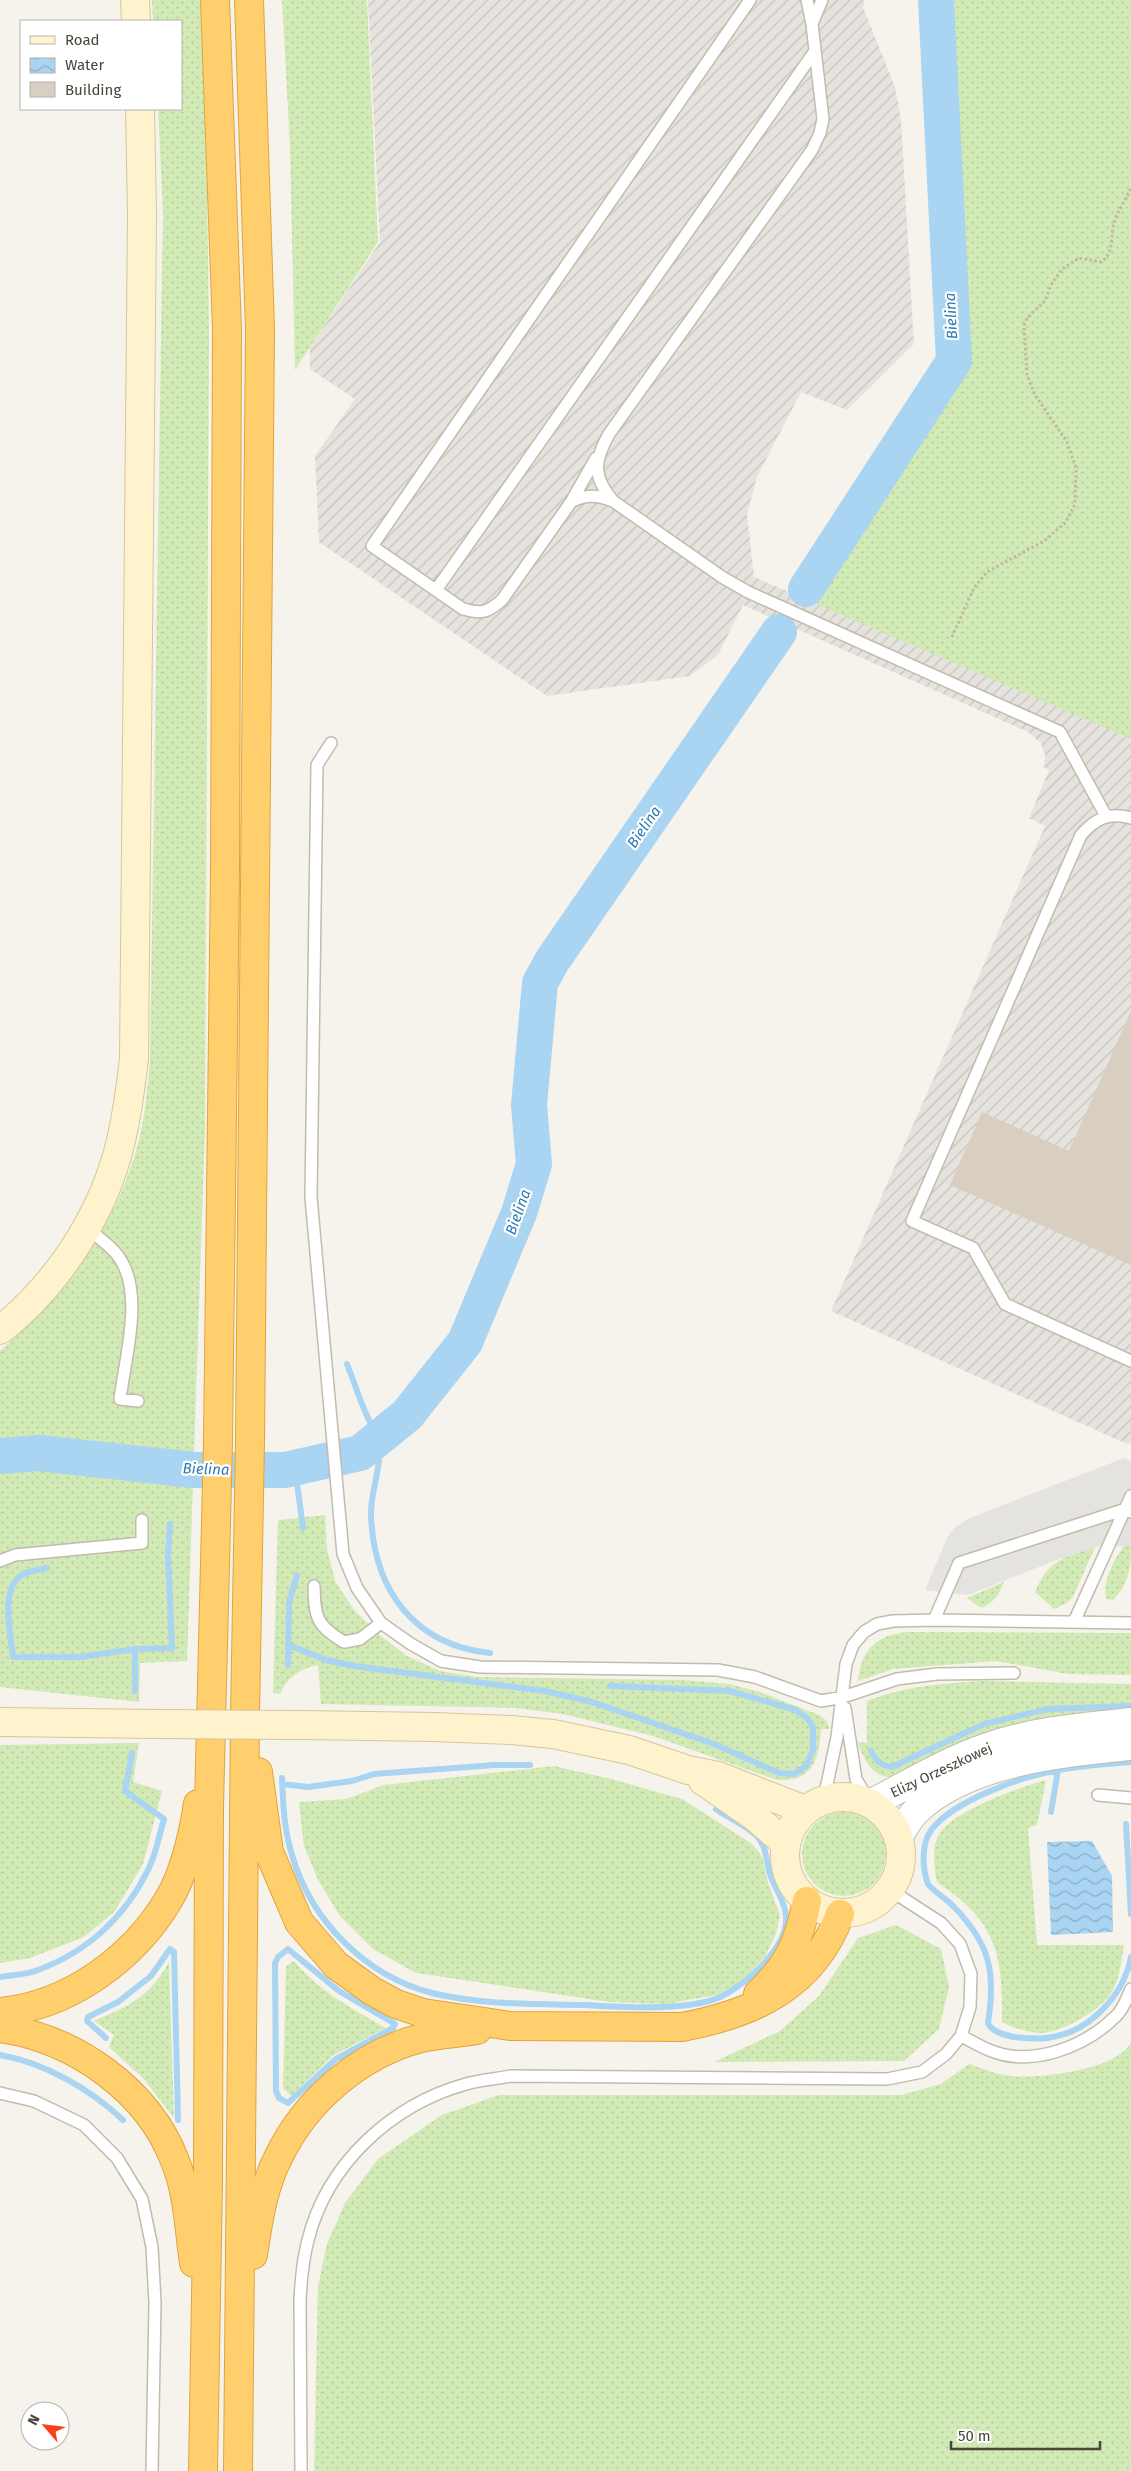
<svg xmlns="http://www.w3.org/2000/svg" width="1131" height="2471" font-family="'Fira Sans',sans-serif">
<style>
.industrial{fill:url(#industrial-furrows)}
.grass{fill:url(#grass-dots)}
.parking{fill:#e5e3e0}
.water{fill:url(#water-waves)}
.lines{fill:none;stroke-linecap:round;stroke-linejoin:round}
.stream{stroke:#a9d4f2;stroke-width:6}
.river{stroke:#a9d4f2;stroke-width:36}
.building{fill:#d8cfc1}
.service-casing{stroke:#c2bbae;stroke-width:14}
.tertiary-casing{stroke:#c2bbae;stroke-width:30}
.secondary-casing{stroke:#d6c79b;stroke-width:30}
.motorway-casing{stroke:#e0a43c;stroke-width:30}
.path{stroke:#c4b79f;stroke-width:3;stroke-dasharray:2.5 2.5;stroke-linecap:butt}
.service{stroke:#fff;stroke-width:11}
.tertiary{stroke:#fff;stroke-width:28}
.secondary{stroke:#fff3cd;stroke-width:28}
.motorway{stroke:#ffcf6e;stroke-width:28}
.secondary-bridge-casing{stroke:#d6c79b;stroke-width:30;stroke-linecap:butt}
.secondary-bridge{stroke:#fff3cd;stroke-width:28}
.labels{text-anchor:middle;stroke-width:4.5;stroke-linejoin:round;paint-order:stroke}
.street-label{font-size:14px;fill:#4b4439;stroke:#fff}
.water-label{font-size:15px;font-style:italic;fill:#2e7ab2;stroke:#fff}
</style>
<defs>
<pattern id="industrial-furrows" width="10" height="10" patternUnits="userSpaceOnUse" patternTransform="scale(1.25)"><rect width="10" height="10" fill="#e6e2dd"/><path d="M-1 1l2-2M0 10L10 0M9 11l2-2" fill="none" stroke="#c7c3be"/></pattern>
<pattern id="grass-dots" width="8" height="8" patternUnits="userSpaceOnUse" patternTransform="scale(1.25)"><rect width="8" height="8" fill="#d2eab5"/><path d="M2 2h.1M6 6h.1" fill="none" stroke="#b6ca9c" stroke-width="1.8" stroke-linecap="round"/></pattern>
<pattern id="water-waves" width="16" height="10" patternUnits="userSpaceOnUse" patternTransform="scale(1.25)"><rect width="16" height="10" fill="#a9d4f2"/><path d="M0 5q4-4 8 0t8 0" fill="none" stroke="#8caec5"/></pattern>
</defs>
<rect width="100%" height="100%" fill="#f6f3ec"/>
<path class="industrial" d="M368,0H865L863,7L895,87L901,120L914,344L847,410L801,392L757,477L747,514L754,577L1131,737V1443L1127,1444L831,1311L1045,826L1029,818L1049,770L1044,767L1045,756L1041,743L1028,732L743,605L718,655L690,676L547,696L319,542L315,456L355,399L310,369V347L380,242Z"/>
<path class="grass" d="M152,0H204L209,328L205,1128L187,1661L140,1663L139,1702L0,1687V1351C66,1291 122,1220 141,1131C146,1107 148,1083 150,1059L163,211L158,109H181V21H153Z
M282,0H367L378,242L295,370L290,146Z
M945,0H1131V739L816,604L830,576L962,356Z
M325,1515L327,1549L335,1581L354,1610L381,1636L407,1656L440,1671L477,1677L684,1680L729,1684L760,1692L819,1715L826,1720L830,1729H821C819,1760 813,1782 777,1780L653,1736L563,1714L517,1708L321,1704L318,1665C299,1669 288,1677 280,1694L273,1693L278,1520Z
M1124,1546H1131C1131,1566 1129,1585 1113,1600L1107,1599C1100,1585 1115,1558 1124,1546Z
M1095,1547L1073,1597L1067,1603L1054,1609L1035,1592C1049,1559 1063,1558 1095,1547Z
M1004,1582C999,1595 994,1603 981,1608L967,1598Z
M907,1632L1131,1633V1675L1068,1674L996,1661L893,1669L858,1681C861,1650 876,1635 907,1632Z
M984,1681L1131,1684V1714C1094,1716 1054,1714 1017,1724C991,1731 965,1744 940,1756C926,1763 908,1776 891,1777C872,1778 863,1757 857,1742L867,1743V1701C909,1685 939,1684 984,1681Z
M139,1743L133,1782L162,1791L143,1864L115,1911L84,1937L30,1958L0,1963V1745Z
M554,1766L611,1779L682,1799L752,1844L762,1856L768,1883L780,1915L776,1934L765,1957L742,1981L716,1995L666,2004L609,2002L416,1973L373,1949L340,1916L318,1880L304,1846L299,1802L346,1799L384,1785Z
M1046,1780L1037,1825L1028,1828L1037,1945H1124C1121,1962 1120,1982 1109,1996C1097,2012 1059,2034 1039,2033C1027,2032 1013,2028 1002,2022C1003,1954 997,1922 937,1882C934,1866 931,1847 940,1833C955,1810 1020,1787 1046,1780Z
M802 1854a42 42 0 1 1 84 0a42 42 0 1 1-84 0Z
M896,1925L941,1949L949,1987L939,2029L904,2061L714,2062L780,2031L819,1996L858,1938Z
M294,1961C319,1991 352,2009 386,2028L334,2055L291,2096L283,2088L286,1966Z
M169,1962L174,2118L143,2078L109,2047L114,2035L94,2021C131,2005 148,1998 169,1962Z
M1131,2042V2471H314L318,2286L327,2244L345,2203L378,2159L442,2115L499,2095H901L941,2084L969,2064C982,2068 997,2075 1010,2076C1038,2079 1119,2070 1131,2042Z"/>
<path class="parking" d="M1124,1458L1131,1461V1546L1095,1547L1059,1559L968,1595L925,1590L947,1538L954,1528L970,1518Z"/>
<path class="water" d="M1092,1841L1112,1876L1113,1932L1051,1935L1047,1842Z"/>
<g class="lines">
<path class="stream" d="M347,1364C355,1384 361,1405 371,1424C373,1430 378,1435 379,1441C382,1468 370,1493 371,1516C374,1590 414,1645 490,1653
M295,1468L303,1528
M47,1568C38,1570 25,1571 18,1578C1,1594 11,1636 13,1657H80L135,1649L172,1648L168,1555L170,1524
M289,1645L326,1660L354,1666L545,1691L592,1702L714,1744L779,1773L794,1774L806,1766L813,1750V1727L808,1719L796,1710L730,1691L610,1686
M135,1649V1691
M288,1665L289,1603L297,1575
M871,1751C876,1761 880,1765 892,1767L984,1724L1048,1709L1131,1706
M1131,1762C1107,1764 1082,1765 1059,1770C1023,1776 955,1800 932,1829C921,1843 922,1868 928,1884C935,1893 946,1898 954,1907C990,1944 996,1972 988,2023C992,2032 1005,2035 1014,2037C1026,2038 1040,2040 1052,2037C1091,2031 1124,1994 1131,1957
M282,1778C283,1804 284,1829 292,1855C311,1921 366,1976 432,1993C482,2005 533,2004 584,2005C619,2007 691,2012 722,1996C747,1983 789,1947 786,1916C785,1901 775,1889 770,1874C766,1861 767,1847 757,1836C746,1825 728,1818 716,1809
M282,1784L308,1787L352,1781L374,1774L495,1765H530
M1051,1812L1058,1770
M1126,1824L1131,1914
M288,1949L339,1991L395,2024L393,2028L336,2059L288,2103L279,2098L276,2091L275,1963L278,1957Z
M0,1977C12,1975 26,1975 38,1970C87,1952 125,1917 148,1870C156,1855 159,1835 164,1819L125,1791L132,1753
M106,2038L87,2021L88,2017L118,2002L151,1976L170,1949L174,1952L178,2120
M0,2055C45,2063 90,2089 123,2120"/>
<path class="river" d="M806,589L954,361L936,0
M0,1456L39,1453L194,1470H285L360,1453L407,1415L465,1342L519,1213L534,1164L529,1105L540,983L552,961L779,632"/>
</g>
<path class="building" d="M1131,1011V1265L950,1185L982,1112L1069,1151Z"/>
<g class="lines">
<defs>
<path id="service" d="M807,0L812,24L823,119L820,133L812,150L609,434C594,461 592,476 613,501L722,577L748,592L1060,732L1106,816
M812,24L822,0
M613,501C597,495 586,494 571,502L502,600C487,613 482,614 463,609L372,546L750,0
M571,502L596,458
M436,590L815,51
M331,743L317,765L311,1197L343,1554L357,1588L381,1623L411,1644L441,1661L480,1667L718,1670L755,1677L821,1701L843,1697L897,1679L937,1674L1014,1673
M1131,818C1109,812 1096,818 1081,835L912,1221L973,1248L1005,1304L1131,1361
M86,1228C97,1236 110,1245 118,1256C145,1291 125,1358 120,1399L138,1401
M0,1561L15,1555L142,1543V1520
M314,1586C315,1618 316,1625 344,1642L360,1639L381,1623
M934,1620L959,1563L1126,1509L1131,1512
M1074,1622L1131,1496
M845,1708L856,1779L870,1803
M1098,1795L1131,1798
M818,1801L826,1789L837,1737L846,1664L853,1645L864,1632L877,1624L893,1621L934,1620L1131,1623
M961,2036C970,2040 979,2046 989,2050C1031,2068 1085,2047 1116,2016C1123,2010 1127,1998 1131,1989
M0,2093L34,2101L84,2125L117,2158L142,2199L152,2247L155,2303L152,2471
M301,2471L300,2300C301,2280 303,2259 308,2240C327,2164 391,2105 466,2084C480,2080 496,2079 511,2076L887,2079L922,2072L946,2054L961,2036L970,2007L971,1974L960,1944L941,1923L890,1890"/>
<path id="tertiary" d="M872,1803C909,1784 945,1762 985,1748C1032,1731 1082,1727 1131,1722
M899,1836C904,1828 909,1818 916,1811C967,1762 1064,1752 1131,1746"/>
<path id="secondary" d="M135,0L136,21
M0,1330C54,1288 98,1222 117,1156C126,1124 130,1091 134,1059L142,215L140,109
M0,1722L159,1724
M302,1725L434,1727L511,1730L553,1734L629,1750L688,1770L718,1776L805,1810
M703,1781L755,1817L785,1843
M785 1855a58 58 0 1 1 116 0a58 58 0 1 1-116 0Z"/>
<path id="motorway" d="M258,1772L269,1852L299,1922L336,1965L372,1991L396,2004L423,2013L510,2026L682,2027C753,2014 814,1986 840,1914
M758,1994C789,1965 799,1941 807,1901
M0,2012C69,2006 134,1958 169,1899C185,1872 193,1835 198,1804
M0,2028C74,2038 148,2090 175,2161C188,2192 189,2229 194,2263
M253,2255C258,2222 263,2186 279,2156C306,2100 360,2054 421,2038C439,2034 459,2033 477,2030
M203,2471L208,2181L209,1807L218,1441L225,871L227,330L215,0
M238,2471L245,1715L250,1441L260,329L249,0"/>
</defs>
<use href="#service" class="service-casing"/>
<use href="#tertiary" class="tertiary-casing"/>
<use href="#secondary" class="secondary-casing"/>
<use href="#motorway" class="motorway-casing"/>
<path class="path" d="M952,637L974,588L987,572L1044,541L1066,522L1075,504L1076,468L1067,442L1035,395L1027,375L1024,326L1027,318L1045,301L1051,285L1062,269L1079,258L1101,262C1116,252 1109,235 1115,220C1119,209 1126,199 1131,188"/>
<use href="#service" class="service"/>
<use href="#tertiary" class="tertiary"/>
<use href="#secondary" class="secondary"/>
<use href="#motorway" class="motorway"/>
<defs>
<path id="secondary-bridge" d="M159,1724L302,1725"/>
</defs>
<use href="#secondary-bridge" class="secondary-bridge-casing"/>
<use href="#secondary-bridge" class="secondary-bridge"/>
</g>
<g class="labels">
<g class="street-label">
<text transform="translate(941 1770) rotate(-25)" y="5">Elizy Orzeszkowej</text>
</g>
<g class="water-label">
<text transform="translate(951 316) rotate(-93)" y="5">Bielina</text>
<text transform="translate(644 827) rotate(-55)" y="5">Bielina</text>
<text transform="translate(518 1212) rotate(-70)" y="5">Bielina</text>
<text transform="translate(206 1469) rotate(2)" y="5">Bielina</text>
</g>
</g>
<rect x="20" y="20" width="162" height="90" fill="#ffffff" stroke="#b7b4b0"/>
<rect x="30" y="36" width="25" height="8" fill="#fff3cd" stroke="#b7b4b0"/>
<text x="65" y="45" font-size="15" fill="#4b4439">Road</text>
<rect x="30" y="58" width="25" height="15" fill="url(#water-waves)" stroke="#b7b4b0"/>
<text x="65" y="70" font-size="15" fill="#4b4439">Water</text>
<rect x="30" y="82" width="25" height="15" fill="#d8cfc1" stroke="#b7b4b0"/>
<text x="65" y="95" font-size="15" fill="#4b4439">Building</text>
<g transform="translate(45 2426) rotate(298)"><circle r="24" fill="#ffffff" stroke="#b7b4b0"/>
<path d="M0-4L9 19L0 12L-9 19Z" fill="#fc3f1d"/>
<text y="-8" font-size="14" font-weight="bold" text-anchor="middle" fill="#4b4439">N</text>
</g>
<path d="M951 2441v8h149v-8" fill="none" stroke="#4b4439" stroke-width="2.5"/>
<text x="958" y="2441" font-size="15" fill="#4b4439" stroke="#ffffff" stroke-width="4" paint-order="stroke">50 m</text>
</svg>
